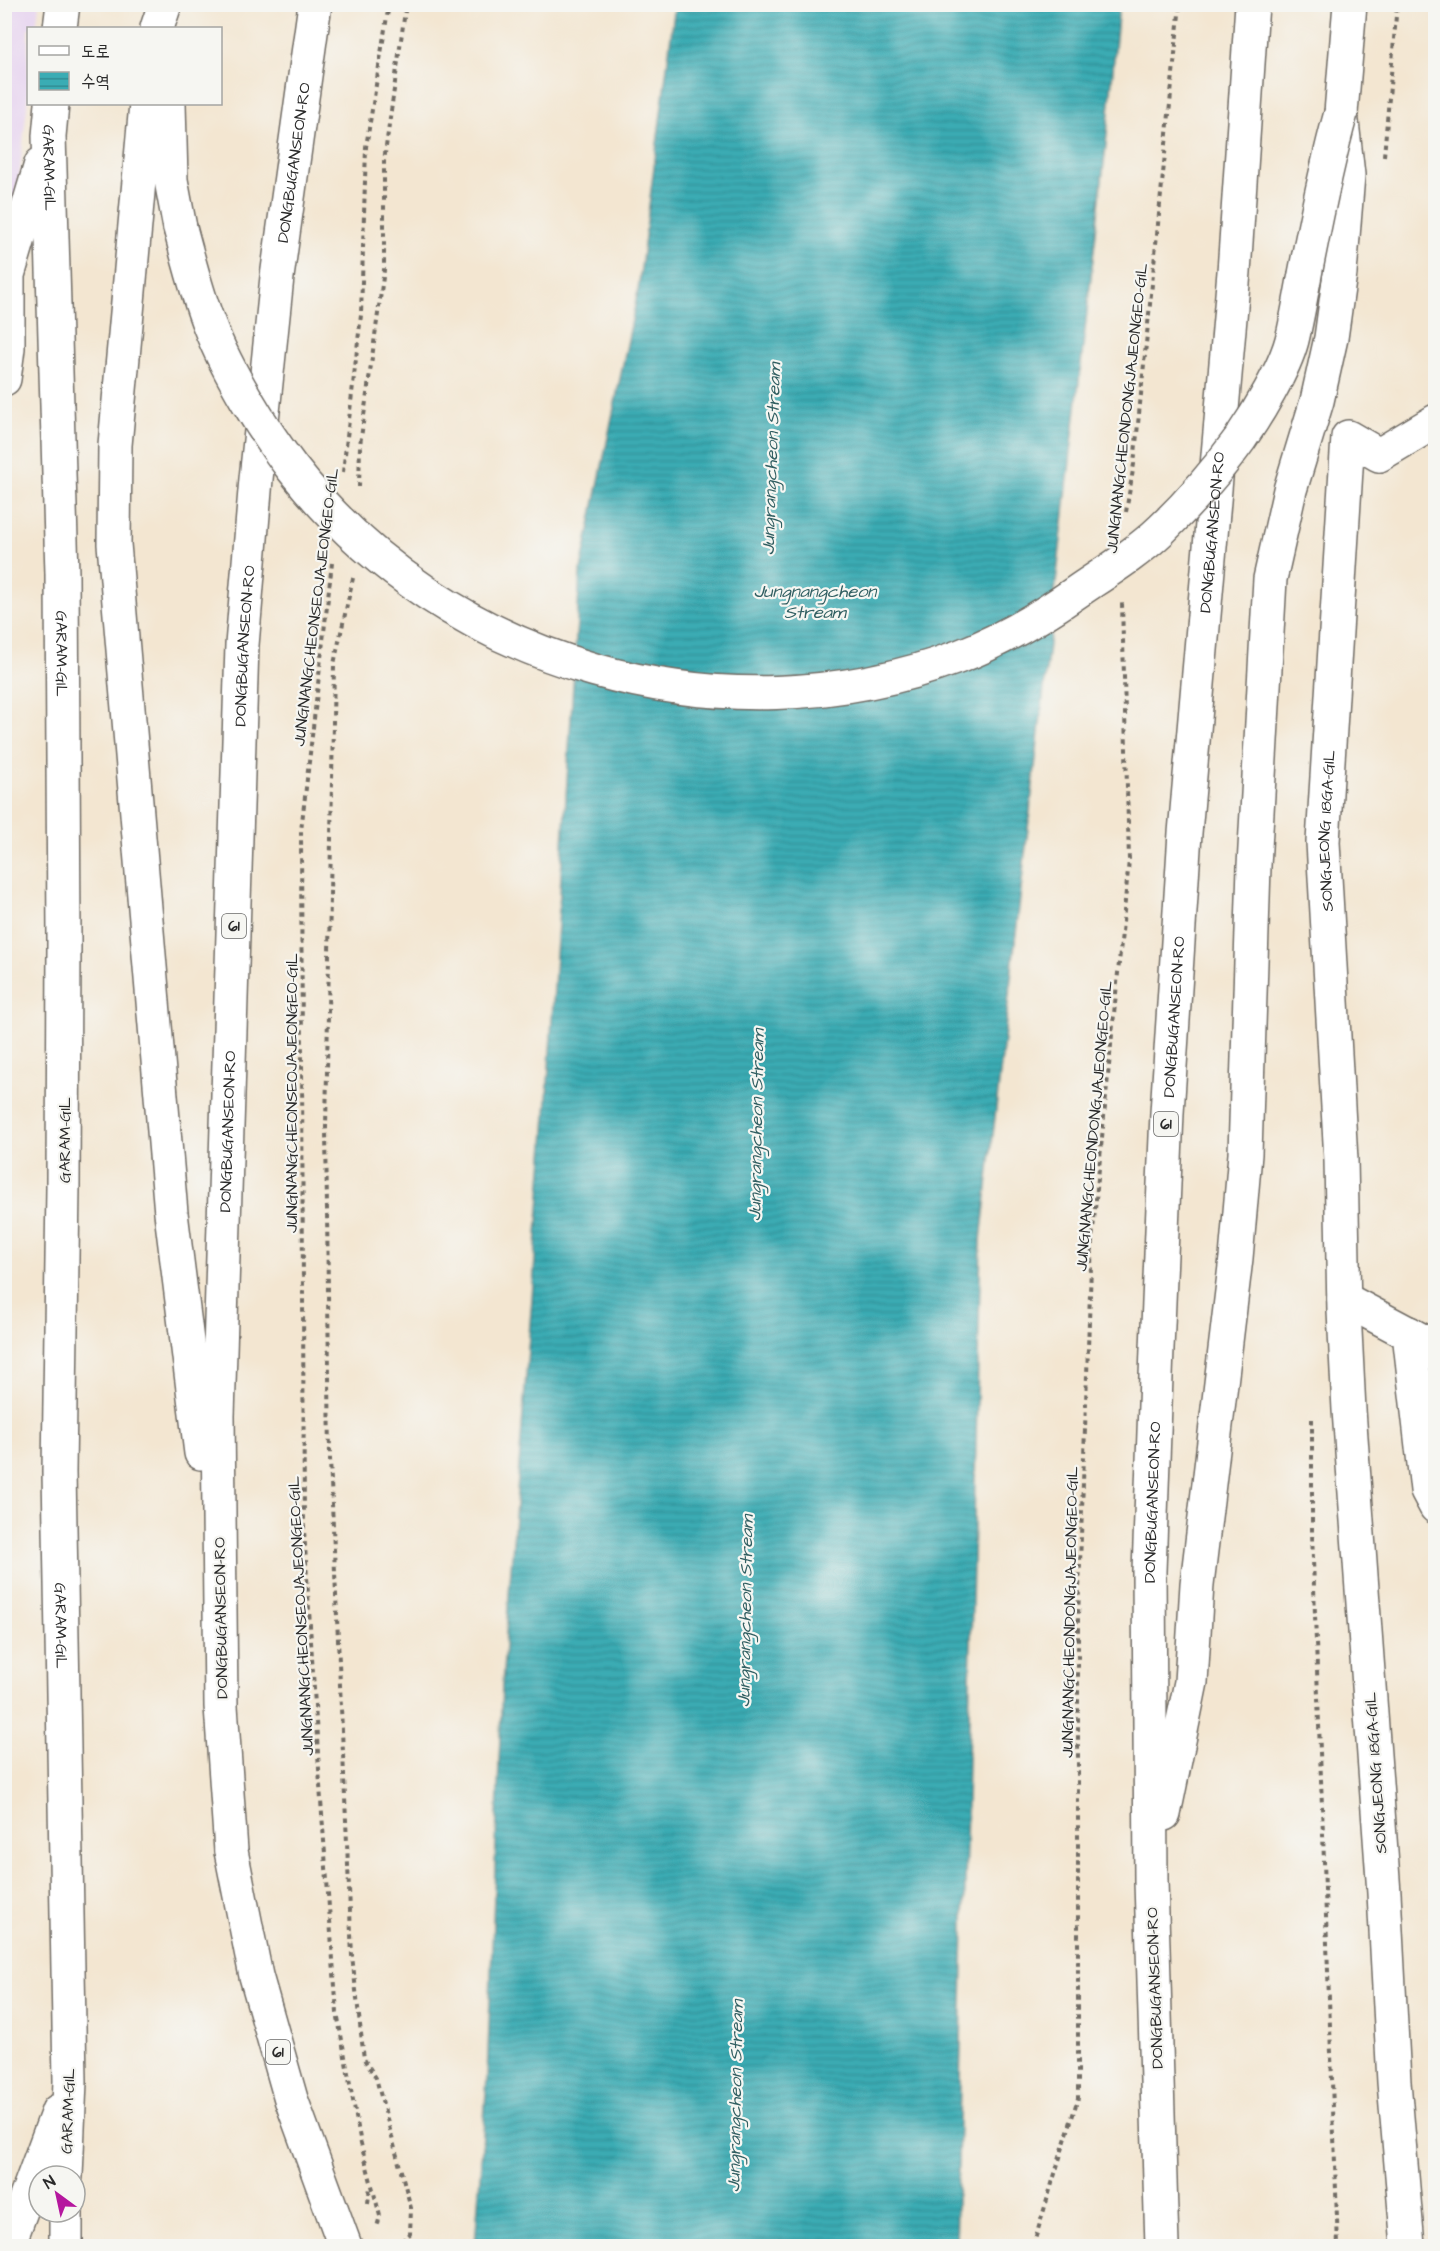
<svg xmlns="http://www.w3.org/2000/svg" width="1440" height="2251" font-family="'Architects Daughter','Poor Story',sans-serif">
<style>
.built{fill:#e6d2f0}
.water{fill:url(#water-rules);stroke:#326c70;stroke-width:1.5}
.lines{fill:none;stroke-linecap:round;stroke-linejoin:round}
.minor-casing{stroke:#716c65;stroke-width:36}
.highway-casing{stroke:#716c65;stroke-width:36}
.path{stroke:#716c65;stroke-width:4;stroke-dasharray:4.5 4.5;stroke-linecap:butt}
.minor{stroke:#fff;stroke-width:33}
.highway{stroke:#fff;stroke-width:33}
.highway-bridge-casing{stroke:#716c65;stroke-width:36;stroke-linecap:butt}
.highway-bridge{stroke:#fff;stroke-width:33}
.labels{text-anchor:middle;stroke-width:4.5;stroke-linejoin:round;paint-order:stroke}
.shield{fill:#f6f6f2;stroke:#686867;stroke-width:1.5}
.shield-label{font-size:15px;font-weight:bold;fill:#2b2b2b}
.street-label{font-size:16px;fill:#2b2b2b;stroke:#f6f6f2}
.water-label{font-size:18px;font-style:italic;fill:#315f62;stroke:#f6f6f2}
</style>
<defs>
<pattern id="water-rules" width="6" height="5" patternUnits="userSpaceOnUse" patternTransform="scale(1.5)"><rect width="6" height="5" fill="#3aacb4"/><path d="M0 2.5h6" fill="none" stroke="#318c93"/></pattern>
</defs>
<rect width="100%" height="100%" fill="#f6f6f2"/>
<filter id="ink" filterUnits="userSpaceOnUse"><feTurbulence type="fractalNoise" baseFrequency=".0167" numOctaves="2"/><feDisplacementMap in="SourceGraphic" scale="12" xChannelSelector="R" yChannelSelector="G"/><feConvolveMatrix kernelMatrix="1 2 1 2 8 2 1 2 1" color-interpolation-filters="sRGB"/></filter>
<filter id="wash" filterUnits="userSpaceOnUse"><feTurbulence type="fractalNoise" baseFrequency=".008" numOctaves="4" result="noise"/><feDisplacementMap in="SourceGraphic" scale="24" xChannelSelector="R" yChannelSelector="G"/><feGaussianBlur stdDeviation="1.35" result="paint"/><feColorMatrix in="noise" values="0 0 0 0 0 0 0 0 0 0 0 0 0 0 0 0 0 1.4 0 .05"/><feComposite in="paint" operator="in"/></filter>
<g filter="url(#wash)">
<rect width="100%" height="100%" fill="#f3e6d1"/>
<path class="built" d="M4,5H39L36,28H28V97L8,275H4Z"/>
<path class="water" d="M675,5H1119L1106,145L981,1240L956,2246H475L487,2079L502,1685L545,1131L580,574L638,291Z"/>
</g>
<g filter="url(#ink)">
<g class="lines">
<defs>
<g id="minor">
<path d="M60,28L63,4"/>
<path id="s1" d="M52,104L49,136L62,574L64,941L63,1187L59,1472L70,2081L66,2176"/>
<path d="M4,379L8,348V275L41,164"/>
<path d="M1344,1299L1436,1348"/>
<path d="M1409,1333L1427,1490L1436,1507"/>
<path d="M66,2212V2246"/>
<path d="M8,2246L58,2111"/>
<path id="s2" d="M1408,2246L1394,2082L1384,1893L1349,1410L1344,1311L1341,1160L1323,842L1348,437L1379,455L1436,421"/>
</g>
<g id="highway">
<path d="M157,28L165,4"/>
<path d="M146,104L115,445L114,544L171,1213L201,1453"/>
<path d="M169,104L171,180L180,228"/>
<path d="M1164,1814L1191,1682L1197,1584L1236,1258L1245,1154L1254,866L1270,579L1290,490L1317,401L1331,338L1340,273L1348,175L1341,113L1350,4"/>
<path id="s3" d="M231,1851L221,1706L218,1416L242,645L256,479L277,277L315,4"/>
<path id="s4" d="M1162,2246L1151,1881L1149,1571L1157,1349L1167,1113L1185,833L1234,272L1252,4"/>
</g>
</defs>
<use href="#minor" class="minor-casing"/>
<use href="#highway" class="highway-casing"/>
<path class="path" d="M1384,156L1397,4
M343,472L361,315L366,147L389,4
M359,487L360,445L384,270V161L406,4
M1126,512L1134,464L1180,4
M332,563L301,831L304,1530L321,1801L337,2013L361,2144L380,2216L377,2227
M353,578L334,664L326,1128L330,1459L352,1956L364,2059L376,2078L411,2208L410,2234L396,2246
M1312,1419V1532L1338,2246
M368,2203L370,2187
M1033,2246L1078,2098V1617L1092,1240L1129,860L1122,603"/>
<use href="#minor" class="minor"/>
<use href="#highway" class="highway"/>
<defs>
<path id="highway-bridge" d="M180,228C189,261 197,295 210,327C227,371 263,430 292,468C446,666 722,745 958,657C1000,641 1041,617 1078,591C1106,572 1137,553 1161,530C1190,502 1217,471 1240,439C1258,413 1284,370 1292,340C1298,315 1302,289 1307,264C1317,213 1327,163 1341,113
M231,1851L256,1976L291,2099L345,2246"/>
</defs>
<use href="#highway-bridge" class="highway-bridge-casing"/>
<use href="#highway-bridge" class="highway-bridge"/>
</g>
</g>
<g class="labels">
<g class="shield">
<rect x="222" y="914" width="24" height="24" rx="4.5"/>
<rect x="1154" y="1112" width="24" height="24" rx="4.5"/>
<rect x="266" y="2040" width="24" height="24" rx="4.5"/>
</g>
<g class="shield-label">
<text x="234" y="931">61</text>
<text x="1166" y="1129">61</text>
<text x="278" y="2057">61</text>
</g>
<g class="street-label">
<text dy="6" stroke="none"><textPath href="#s3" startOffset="1692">DONGBUGANSEON-RO</textPath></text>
<text dy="6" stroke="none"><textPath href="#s1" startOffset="64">GARAM-GIL</textPath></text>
<text transform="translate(1126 408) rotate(-84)" y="6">JUNGNANGCHEONDONGJAJEONGEO-GIL</text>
<text dy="6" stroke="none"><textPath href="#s4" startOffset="1716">DONGBUGANSEON-RO</textPath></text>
<text transform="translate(315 607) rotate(-83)" y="6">JUNGNANGCHEONSEOJAJEONGEO-GIL</text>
<text dy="6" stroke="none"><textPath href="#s3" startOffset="1206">DONGBUGANSEON-RO</textPath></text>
<text dy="6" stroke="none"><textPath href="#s1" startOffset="550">GARAM-GIL</textPath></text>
<text dy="6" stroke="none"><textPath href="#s2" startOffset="1418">SONGJEONG 18GA-GIL</textPath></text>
<text dy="6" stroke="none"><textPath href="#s4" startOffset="1230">DONGBUGANSEON-RO</textPath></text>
<text transform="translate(291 1093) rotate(-90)" y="6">JUNGNANGCHEONSEOJAJEONGEO-GIL</text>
<text transform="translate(1093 1126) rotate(-85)" y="6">JUNGNANGCHEONDONGJAJEONGEO-GIL</text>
<text dy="6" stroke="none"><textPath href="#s3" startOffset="720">DONGBUGANSEON-RO</textPath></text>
<text transform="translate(64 1140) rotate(-90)" y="6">GARAM-GIL</text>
<text dy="6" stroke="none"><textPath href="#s4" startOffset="744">DONGBUGANSEON-RO</textPath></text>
<text transform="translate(1069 1612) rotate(-89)" y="6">JUNGNANGCHEONDONGJAJEONGEO-GIL</text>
<text transform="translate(300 1616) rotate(-93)" y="6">JUNGNANGCHEONSEOJAJEONGEO-GIL</text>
<text transform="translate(220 1618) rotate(-91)" y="6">DONGBUGANSEON-RO</text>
<text dy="6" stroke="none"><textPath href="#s1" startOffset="1522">GARAM-GIL</textPath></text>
<text transform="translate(1375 1773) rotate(-94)" y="6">SONGJEONG 18GA-GIL</text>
<text transform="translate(1154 1988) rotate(-92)" y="6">DONGBUGANSEON-RO</text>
<text transform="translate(67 2111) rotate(-88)" y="6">GARAM-GIL</text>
</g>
<g class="water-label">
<text transform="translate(771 459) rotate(-88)" y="6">Jungrangcheon Stream</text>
<text x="815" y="597">Jungnangcheon<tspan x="815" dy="21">Stream</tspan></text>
<text transform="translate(756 1125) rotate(-89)" y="6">Jungrangcheon Stream</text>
<text transform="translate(745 1611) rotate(-89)" y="6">Jungrangcheon Stream</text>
<text transform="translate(735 2096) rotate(-89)" y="6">Jungrangcheon Stream</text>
</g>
</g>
<rect width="1440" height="2251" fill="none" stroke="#f6f6f2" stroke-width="24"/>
<rect x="27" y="27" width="195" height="78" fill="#f6f6f2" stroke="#a5a5a2" stroke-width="1.5"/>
<rect x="39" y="46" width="30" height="9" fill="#ffffff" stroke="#a5a5a2" stroke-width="1.5"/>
<text x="81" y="57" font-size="18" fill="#2b2b2b">도로</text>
<rect x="39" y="72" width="30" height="18" fill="url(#water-rules)" stroke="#a5a5a2" stroke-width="1.5"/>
<text x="81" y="87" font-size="18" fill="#2b2b2b">수역</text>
<g transform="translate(57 2194) rotate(327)"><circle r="28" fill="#f6f6f2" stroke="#a5a5a2" stroke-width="1.5"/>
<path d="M0-4.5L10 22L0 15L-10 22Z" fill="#b5179e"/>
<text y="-9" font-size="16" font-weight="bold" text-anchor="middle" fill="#2b2b2b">N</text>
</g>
</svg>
